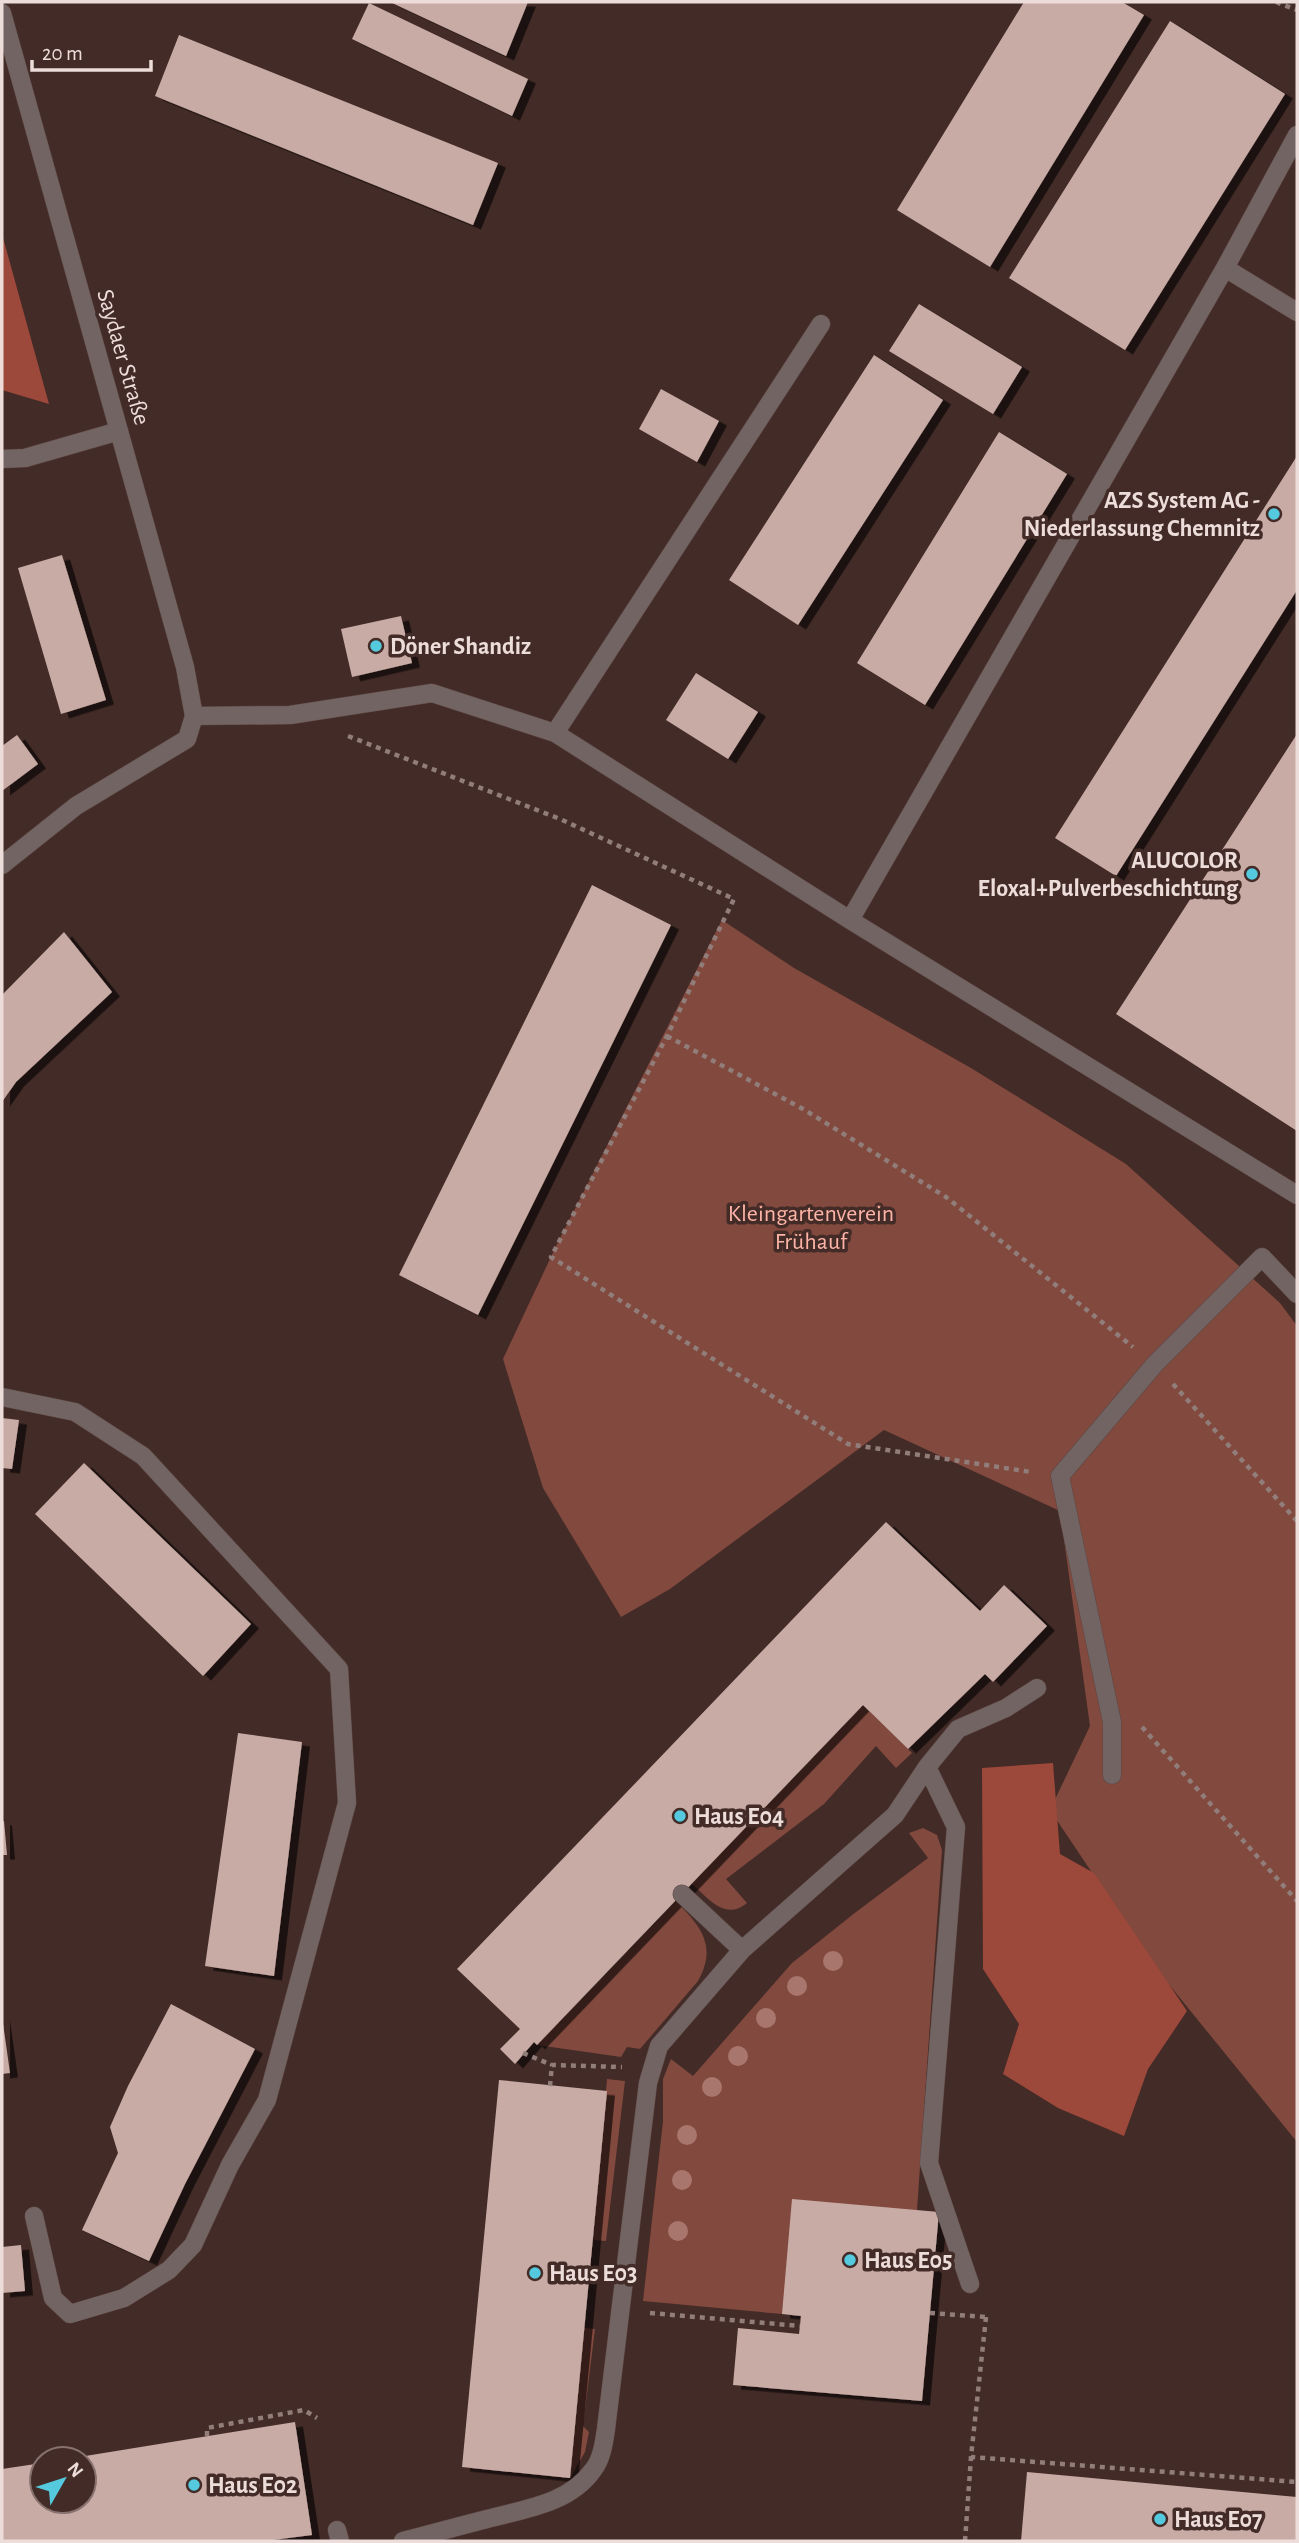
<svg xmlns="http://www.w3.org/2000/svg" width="1299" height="2543" font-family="'Alegreya Sans',sans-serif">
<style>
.green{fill:#82493e}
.forest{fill:#9c483a}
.building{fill:#c9aba5;filter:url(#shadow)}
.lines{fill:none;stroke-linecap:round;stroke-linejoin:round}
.service-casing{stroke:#5e4744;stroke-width:19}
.minor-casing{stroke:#5e4744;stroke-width:19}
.path{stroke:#917d79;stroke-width:4.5;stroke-dasharray:5 5;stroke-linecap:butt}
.service{stroke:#716462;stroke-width:18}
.minor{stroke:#716462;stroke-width:18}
.tree{fill:#a9766d}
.poi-dot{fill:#55cade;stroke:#432b27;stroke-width:2.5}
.labels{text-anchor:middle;stroke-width:7;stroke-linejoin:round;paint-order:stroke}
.street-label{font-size:24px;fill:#edddda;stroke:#432b27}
.poi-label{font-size:24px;font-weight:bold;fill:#edddda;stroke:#432b27;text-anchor:start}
.park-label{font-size:24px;fill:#fdb4a7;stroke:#432b27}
</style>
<defs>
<filter id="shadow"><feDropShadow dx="8" dy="4.5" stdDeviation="0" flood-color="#0009"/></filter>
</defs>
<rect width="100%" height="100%" fill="#432b27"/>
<path class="green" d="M722,920L794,968L971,1068L1126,1164L1280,1303L1297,1326V2142L1158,1971L1050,1810L1090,1726L1060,1511L884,1430L670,1589L621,1617L543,1488L503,1359L557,1244Z
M863,1705L912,1753L896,1768L876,1746L824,1804L726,1879L747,1903C725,1921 709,1899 692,1884Z
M923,1828L937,1835L942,1850L917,2210L782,2314L643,2301L663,2121V2079L671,2059L693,2076L792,1963L856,1912L928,1858L909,1833Z
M676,1901C700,1926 718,1945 698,1981L640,2049L627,2047L621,2057L537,2045Z
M607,2079L625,2081L606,2241L593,2240Z
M584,2328L595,2329L583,2426L589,2432L585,2452L570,2478Z"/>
<path class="forest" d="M2,234L49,404L2,390Z
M1053,1763L1060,1854L1094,1873L1187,2011L1148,2069L1124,2136L1058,2108L1003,2074L1019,2024L983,1969L982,1768Z"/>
<path class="building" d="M390,2H528L506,56Z
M1024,2H1122L1144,15L990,267L897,210Z
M369,3L528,79L512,116L352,39Z
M1170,21L1285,94L1125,350L1009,278Z
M179,35L498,163L473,225L155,96Z
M919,304L1022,367L993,414L889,351Z
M874,355L943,400L798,625L729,580Z
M661,389L719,421L697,462L639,429Z
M999,432L1067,474L925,705L857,663Z
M1297,456V590L1116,876L1055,838Z
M62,555L106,700L61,714L18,568Z
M401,616L412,663L352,677L341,629Z
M696,673L758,712L728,759L666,720Z
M1297,734V1131L1116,1014Z
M17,735L38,764L2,791V746Z
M592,885L671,925L478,1315L399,1275Z
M64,932L112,992L16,1082L2,1102V995Z
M2,1418L19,1420L12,1469L2,1468Z
M84,1463L251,1624L203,1676L35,1514Z
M886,1522L980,1611L1004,1585L1047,1626L993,1682L985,1674L908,1749L863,1705L537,2045L534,2042L515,2064L500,2049L520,2029L457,1969Z
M238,1733L302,1742L274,1976L205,1966Z
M2,1821H4L7,1855H2Z
M171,2004L255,2049L185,2184L149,2261L82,2230L118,2153L110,2127L128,2086Z
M2,2016L10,2073L2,2074Z
M499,2080L607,2091L570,2478L462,2467Z
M792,2199L939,2212L922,2401L733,2385L738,2328L799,2334L801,2316L782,2314Z
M21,2245L25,2291L2,2293V2247Z
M295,2422L312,2535L265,2541H2V2469L42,2463V2501H84V2459L73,2458Z
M1027,2472L1297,2497V2541H1021Z"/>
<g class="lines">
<defs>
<path id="service" d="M1225,268L1297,312
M2,459L25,458L119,431
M194,716L290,715L432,693L555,733L850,920L1297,1195
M555,733L821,324
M850,920L1225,268L1297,135
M2,1397L75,1412L143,1456L339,1669L347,1803L267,2100L230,2165L193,2245L169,2270L124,2298L70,2314L53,2298L34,2216
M1112,1775V1722L1060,1476L1155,1364L1262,1257L1297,1294
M682,1894L742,1950
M970,2284L929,2163L956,1827L927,1767L958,1729L1006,1708L1037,1688
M337,2530L340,2541
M403,2541C431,2534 459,2526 487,2519C524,2509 569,2504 593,2470C602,2459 604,2442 606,2429L648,2083L659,2046L742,1950L895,1815L927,1767"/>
<path id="minor" d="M2,13L185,667L194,716L187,739L76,806L2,865"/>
</defs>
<use href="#service" class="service-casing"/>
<use href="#minor" class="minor-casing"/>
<path class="path" d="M1276,2L1297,10
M348,736L560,819L734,899L667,1036L551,1257L848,1444L1031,1472
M667,1036L803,1109L946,1197L1133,1347
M1173,1384L1297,1521
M1142,1727L1297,1901
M523,2053L552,2065
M550,2086L552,2065L622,2067
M650,2313L800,2326
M930,2313L986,2317
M986,2317L971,2457L1297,2482
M207,2436V2428L304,2410L317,2418
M965,2541L971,2457"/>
<use href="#service" class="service"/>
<use href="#minor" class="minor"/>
</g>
<g class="tree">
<circle cx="833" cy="1961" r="10"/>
<circle cx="797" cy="1986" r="10"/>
<circle cx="766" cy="2018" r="10"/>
<circle cx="738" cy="2056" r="10"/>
<circle cx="712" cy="2087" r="10"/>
<circle cx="687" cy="2135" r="10"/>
<circle cx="682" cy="2180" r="10"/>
<circle cx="678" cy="2231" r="10"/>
</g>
<g class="poi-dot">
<circle cx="1274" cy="514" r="7"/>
<circle cx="376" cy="646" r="7"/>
<circle cx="1252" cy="874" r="7"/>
<circle cx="680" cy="1816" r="7"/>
<circle cx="850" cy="2260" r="7"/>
<circle cx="535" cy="2273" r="7"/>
<circle cx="194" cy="2485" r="7"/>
<circle cx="1160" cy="2519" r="7"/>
</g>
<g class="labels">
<g class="street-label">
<text transform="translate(124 357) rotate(74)" y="8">Saydaer Straße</text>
</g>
<g class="poi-label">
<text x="1260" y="508" text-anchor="end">AZS System AG -<tspan x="1260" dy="28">Niederlassung Chemnitz</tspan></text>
<text x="390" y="654">Döner Shandiz</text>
<text x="1238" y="868" text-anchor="end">ALUCOLOR<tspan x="1238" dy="28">Eloxal+Pulverbeschichtung</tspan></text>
<text x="694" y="1824">Haus E04</text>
<text x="864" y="2268">Haus E05</text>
<text x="549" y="2281">Haus E03</text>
<text x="208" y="2493">Haus E02</text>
<text x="1174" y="2527">Haus E07</text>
</g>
<g class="park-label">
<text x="811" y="1221">Kleingartenverein<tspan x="811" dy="28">Frühauf</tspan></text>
</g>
</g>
<rect width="1299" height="2543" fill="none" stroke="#edddda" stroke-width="7"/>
<g transform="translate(63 2480) rotate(51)"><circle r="33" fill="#432b27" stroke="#87726f" stroke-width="2"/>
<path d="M0-5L12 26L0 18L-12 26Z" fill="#55cade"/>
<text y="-10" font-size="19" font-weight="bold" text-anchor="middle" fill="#edddda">N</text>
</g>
<path d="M32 60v10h119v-10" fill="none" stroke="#edddda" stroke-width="3.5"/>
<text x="42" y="60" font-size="21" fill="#edddda" stroke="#432b27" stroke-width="5" paint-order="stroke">20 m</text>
</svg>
